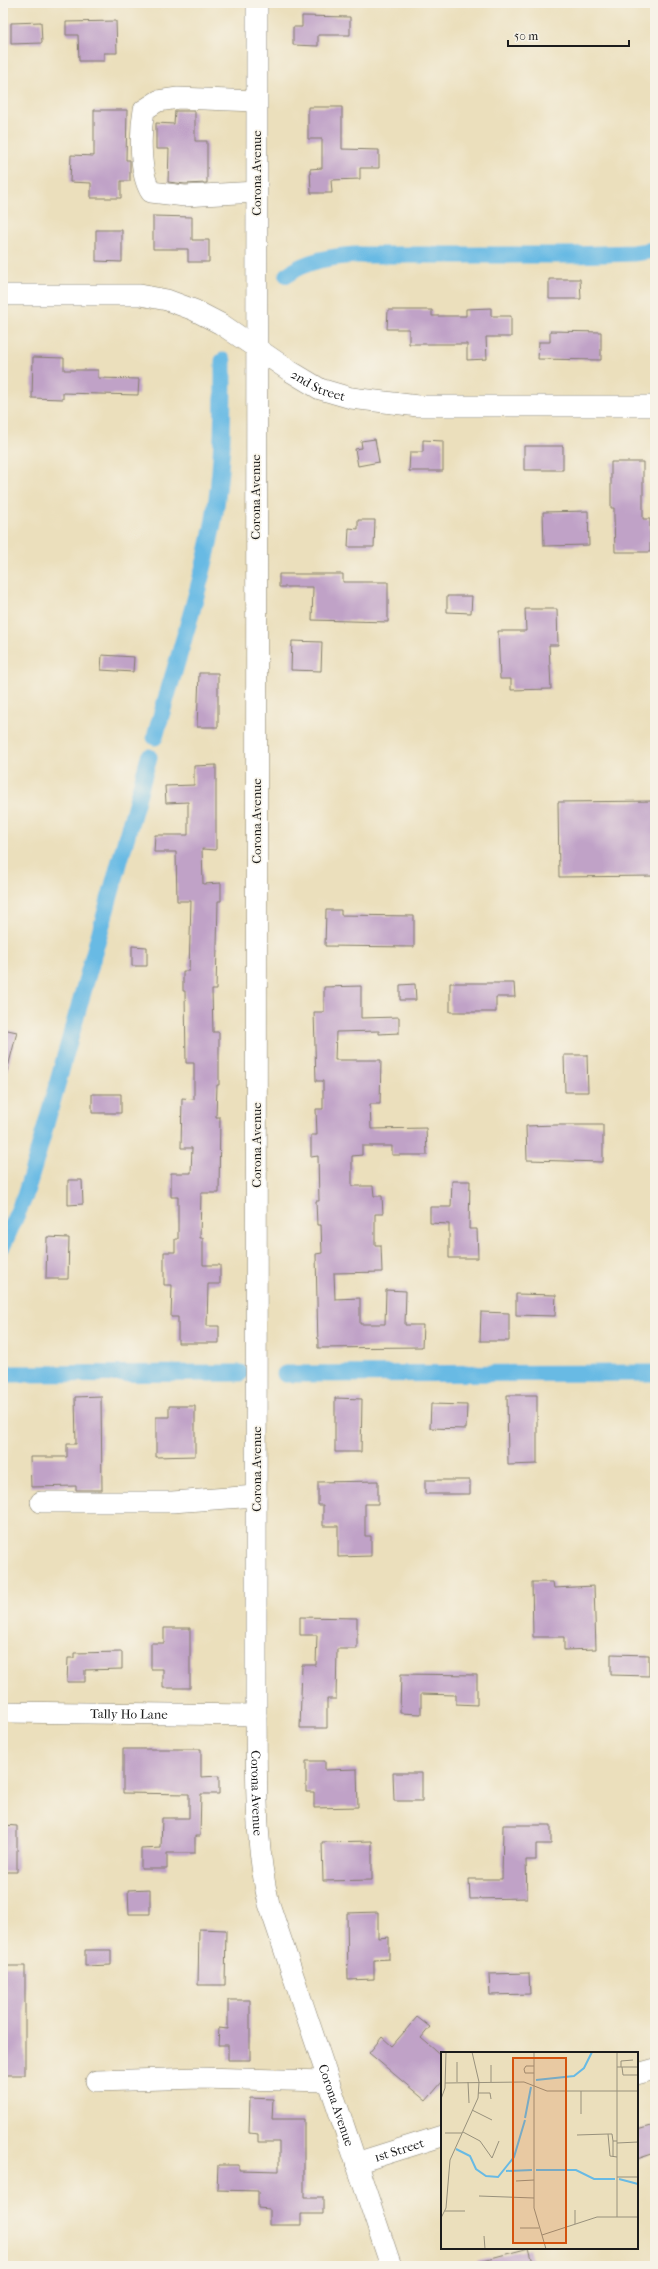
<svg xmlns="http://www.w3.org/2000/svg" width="658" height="2269" font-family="'IM FELL French Canon',serif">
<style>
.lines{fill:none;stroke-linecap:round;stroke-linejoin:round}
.canal{stroke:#68bae4;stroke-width:17}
.building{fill:#c0a2c7}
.minor-casing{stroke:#847e6c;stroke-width:22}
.minor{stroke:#fff;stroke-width:21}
.labels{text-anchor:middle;stroke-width:3;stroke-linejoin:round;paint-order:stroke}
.street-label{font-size:13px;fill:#1c1c1c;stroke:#f7f3e8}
.inset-river{fill:none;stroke:#68bae4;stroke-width:2}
.inset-road{fill:none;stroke:#98917c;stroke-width:1}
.view{fill:#d4530e;fill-opacity:0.15;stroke:#d4530e;stroke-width:2}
.inset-edge{fill:none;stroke:#1c1c1c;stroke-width:2}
</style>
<rect width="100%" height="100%" fill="#f7f3e8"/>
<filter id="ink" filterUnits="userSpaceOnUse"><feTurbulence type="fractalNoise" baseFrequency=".025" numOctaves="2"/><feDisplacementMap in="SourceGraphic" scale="8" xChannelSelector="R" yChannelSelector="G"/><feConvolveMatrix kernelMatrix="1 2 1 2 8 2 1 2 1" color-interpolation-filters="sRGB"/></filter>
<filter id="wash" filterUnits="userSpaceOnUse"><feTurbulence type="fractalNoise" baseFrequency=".012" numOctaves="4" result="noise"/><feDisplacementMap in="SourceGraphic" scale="16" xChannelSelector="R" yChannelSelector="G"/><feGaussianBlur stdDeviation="0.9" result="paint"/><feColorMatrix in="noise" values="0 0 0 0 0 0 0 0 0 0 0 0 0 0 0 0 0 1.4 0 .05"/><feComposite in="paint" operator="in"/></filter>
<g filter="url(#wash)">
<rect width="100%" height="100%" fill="#ebdfbc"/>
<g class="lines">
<path class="canal" d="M287,275C307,260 331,257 355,255H573L633,253L655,250
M155,737C173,672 196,606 210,539C223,480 223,420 223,361
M3,1245L25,1196L37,1156L149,757
M3,1374L240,1373
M285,1374L655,1373"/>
</g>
<g id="blocks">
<path class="building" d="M302,16L350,17V35H318V46L293,45V27H302Z
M116,21L117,53H104V61H79L78,35H66V22Z
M41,22L42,43L11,44V23Z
M308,107H342V149L379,150V168H360V179L331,180L332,193H311L310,169L322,168V139H308Z
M94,110H127L126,160H130V181H121V198H91V183L70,182L71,155L94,156Z
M175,111H195V141H207V183L185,184L168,182L169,149H156V123L174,124Z
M153,216L192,217V240H209V262H188V249H153Z
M96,230H122V262L96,261Z
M549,279H580L581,299H549Z
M491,308V316H511V337H486L487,359L467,360V344H409V329H387L388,310H432V316H466V309Z
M550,331L601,332V360L538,359L539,342H550Z
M33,357L64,358V370H98V378L139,379L138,395L63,393V399L32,398Z
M375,439L379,462L358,466L355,449L362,448L361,441Z
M423,440L443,441V471H409L410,452H423Z
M524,446H563V470H524Z
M611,462H643V519H650V552H615L614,516V508H611Z
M588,511L589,545L544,546L543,512Z
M358,520H375L374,547H348L349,528L358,529Z
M279,574H343V582H388V622L312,620L313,587H279Z
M447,596H472L471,613L447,612Z
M525,609H557L558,645H549L551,689L511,690V679H500L498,631H526Z
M292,641L322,642L321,671L291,670Z
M102,655L134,657L133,672L101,670Z
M199,673H218V727H197Z
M216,765V850L202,849L203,884L221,883V901H218L216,990H212L213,1032H219V1085H217L216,1117H220L219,1193H201L200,1238H203V1265H220V1284H208L207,1326H219V1343H178V1317H171L172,1285H164V1252H175V1239H178V1197H171V1173H191L192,1148H181L182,1098L194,1099V1063H186L185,991H183V971H189L191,901H177L176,852H154L155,835H188V802L166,803L165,786L194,785V766Z
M655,801V876L559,877L558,802Z
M326,910H341V915L414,916V947L325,946Z
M132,946L147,947V966H132Z
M450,983H514L515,997H496V1012H450Z
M415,984L416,1000H400V985Z
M361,986V1018L399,1017V1033L379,1034V1031L336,1032L335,1060H381L380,1104H370L371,1129L426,1128L427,1155H392V1146H362V1155L352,1156V1186H373L374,1196H382L383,1214H375V1245H381L382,1272L334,1273L335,1299L360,1298V1324H385L386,1290L406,1291L405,1325H423L422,1347L318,1348L316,1254L322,1253L321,1225H317L316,1201H319L318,1156L311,1157V1135H317L316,1109H323V1081H316L314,1012H324V987Z
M3,1029L17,1032L7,1071H3Z
M564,1055H587L588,1092H565Z
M92,1094H121V1113H92Z
M556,1125H603V1162L527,1160L526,1126Z
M68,1180H82L83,1204L68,1205Z
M452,1181H470L469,1229H477L478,1258H449V1224L430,1223V1207H451Z
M47,1237L69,1238L68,1279H46Z
M516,1294L556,1295L555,1316L516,1315Z
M481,1312L509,1313V1341H480Z
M507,1395H537V1464L508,1465Z
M101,1396L102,1490H76V1486L31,1487L30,1457H67V1444H76L75,1397Z
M335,1398L362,1399L361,1452H335Z
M431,1404L467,1405L466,1429L430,1428Z
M169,1406H195V1456L156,1457V1417H169Z
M425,1480H470V1494H425Z
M378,1481V1504H365V1536H371V1556L338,1557V1526H323V1505H318V1482Z
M532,1582H553L554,1588L594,1586L596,1649L564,1650V1637H533Z
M300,1617L357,1618V1649H337L336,1699H327V1728H300L302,1665H316L317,1635H300Z
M164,1628H190V1688H163V1669H151V1643H164Z
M122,1652V1669L85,1670V1682H67L68,1658H74V1653Z
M611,1654L649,1655V1676L611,1675Z
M401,1674L477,1675V1705L456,1704V1695L421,1694V1714L400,1713Z
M123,1749H201V1777L219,1776V1794H201L200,1836H195V1853H167V1869H141V1849L161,1848L162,1818H189V1794L123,1793Z
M306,1761H325V1770L357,1769L358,1807L314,1808V1792H306Z
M393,1773H422V1801H394Z
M3,1825L17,1826V1872H3Z
M503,1825H551V1844H536V1860H526L527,1898L470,1899L469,1879H502Z
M372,1841V1880L323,1881L322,1842Z
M150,1889V1914H129L128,1890Z
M378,1912V1938L389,1937V1959L374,1960V1979L348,1980L347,1913Z
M199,1929L226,1930L225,1985H198Z
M85,1950H111V1965L85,1966Z
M3,1966H25V2075H3Z
M529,1973L530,1994L490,1995L489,1974Z
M228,2000H250V2060H228V2045H218L219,2028L228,2029Z
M417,2017L430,2027L421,2038L442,2056V2082L426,2101L369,2053L382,2037L392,2046Z
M250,2098L273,2099L272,2119H304V2197H323V2214H301V2225H269V2209L258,2208V2191L217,2190L218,2165H239V2170L279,2171V2142H258V2134L249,2133Z
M655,2125V2153L637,2159V2130Z
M529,2248L534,2266H477L476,2262Z"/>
</g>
</g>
<g filter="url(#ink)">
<use href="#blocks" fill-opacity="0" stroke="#847e6c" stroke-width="1"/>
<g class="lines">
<defs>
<g id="minor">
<path id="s1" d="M257,3L256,1715C257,1778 254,1842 269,1904L391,2266"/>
<path d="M256,192L185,196L151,192C139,173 140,132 144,110L158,101L178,98L256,101"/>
<path id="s2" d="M3,295H140L167,300L194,310L221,324L290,371L320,389L351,398L418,406H655"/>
<path d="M41,1502H172L256,1496"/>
<path id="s3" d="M3,1712L256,1715"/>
<path d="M637,2074L655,2069"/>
<path d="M96,2081L200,2078L328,2081"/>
<path id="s4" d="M356,2163L442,2136"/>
</g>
</defs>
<use href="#minor" class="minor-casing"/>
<use href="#minor" class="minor"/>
</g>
</g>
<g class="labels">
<g class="street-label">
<text transform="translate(256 173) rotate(-90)" y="5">Corona Avenue</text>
<text dy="5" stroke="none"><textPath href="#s2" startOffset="339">2nd Street</textPath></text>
<text transform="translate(255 497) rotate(-90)" y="5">Corona Avenue</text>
<text transform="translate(256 821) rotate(-90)" y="5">Corona Avenue</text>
<text transform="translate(256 1145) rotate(-90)" y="5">Corona Avenue</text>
<text transform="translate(256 1469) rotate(-90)" y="5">Corona Avenue</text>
<text dy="5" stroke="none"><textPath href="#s3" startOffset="126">Tally Ho Lane</textPath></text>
<text dy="5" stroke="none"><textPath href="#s1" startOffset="1790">Corona Avenue</textPath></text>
<text dy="5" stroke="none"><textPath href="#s1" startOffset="2114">Corona Avenue</textPath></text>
<text dy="5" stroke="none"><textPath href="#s4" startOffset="45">1st Street</textPath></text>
</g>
</g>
<g transform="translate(441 2052)">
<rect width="197" height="197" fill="#ebdfbc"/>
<path class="inset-river" d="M95,28L133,24L143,16L151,0M84,66L90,35M15,97L29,104L35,117L45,124L57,125L73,105L84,68M95,118H135L153,127H174M65,119L91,118M178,127L197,132"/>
<path class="inset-road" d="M93,0V156L105,197M176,0V165M176,15H197M180,15V9L192,8M181,15L182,23H197M93,21H84L83,17L85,14H93M16,30V10M27,30L28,51M50,30V13M4,31L83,30L106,39H197M140,39V62M37,41H49L50,47M0,47L4,36L5,0M31,58L51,68M22,80L39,89L51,106L58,89M4,81H21M136,83L167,82M172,89V104M176,91L197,90M176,105L169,104L167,82H171L172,89H176M176,125H197M75,129L93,128M38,144L93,146M4,159H24M0,166L5,156L9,108L37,46L38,30L31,0M134,172V158M79,176H98M101,183L156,165H197M43,184L44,197"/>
<path class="view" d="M72,6H125V191H72Z"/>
<rect width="197" height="197" class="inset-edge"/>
</g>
<rect width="658" height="2269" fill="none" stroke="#f7f3e8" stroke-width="16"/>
<path d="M508 40v6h121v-6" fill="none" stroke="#1c1c1c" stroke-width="2"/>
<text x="514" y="40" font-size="12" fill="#1c1c1c" stroke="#f7f3e8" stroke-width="3" paint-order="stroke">50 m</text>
</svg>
